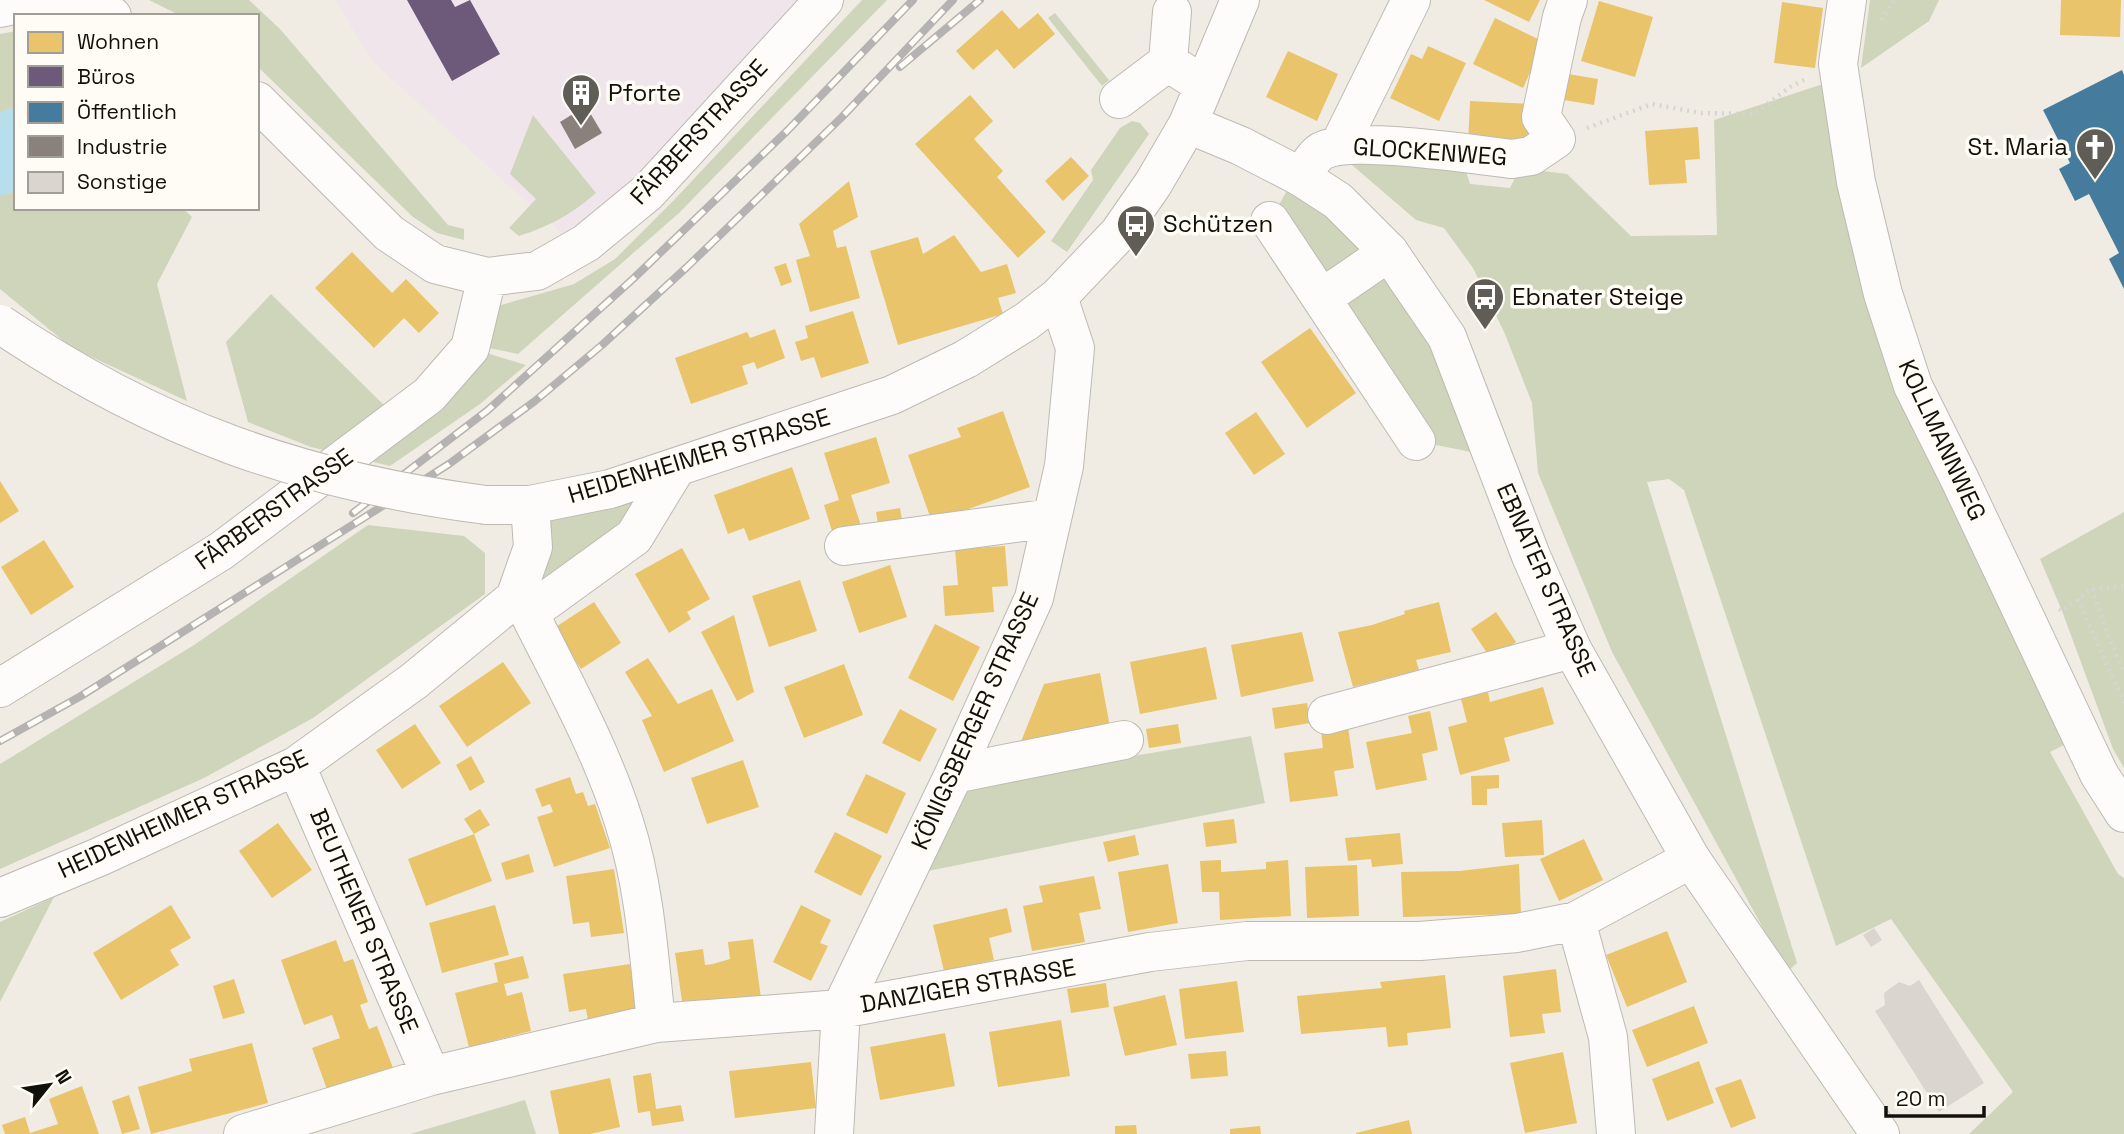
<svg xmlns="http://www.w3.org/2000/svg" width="2124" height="1134" font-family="'Space Grotesk',sans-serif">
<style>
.industrial{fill:#f0e5ea}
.green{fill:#cfd5ba}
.homes{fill:#e9c46a}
.offices{fill:#6d597a}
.public{fill:#457b9d}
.industry{fill:#8a817c}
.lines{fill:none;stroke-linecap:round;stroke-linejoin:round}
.river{stroke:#b7dfeb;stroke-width:60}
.building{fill:#dad5cf}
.minor-casing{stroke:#bdbab3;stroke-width:40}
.major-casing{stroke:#bdbab3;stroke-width:40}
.path{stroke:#d6d5d2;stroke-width:4.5;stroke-dasharray:2 5;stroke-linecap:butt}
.minor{stroke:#fdfcfb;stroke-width:38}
.major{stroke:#fdfcfb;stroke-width:38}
.rail-casing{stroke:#b4b3b1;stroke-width:8}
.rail{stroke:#fffcf5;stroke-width:5;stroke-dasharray:16;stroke-linecap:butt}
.major-bridge-casing{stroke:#bdbab3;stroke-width:40;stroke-linecap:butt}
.major-bridge{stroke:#fdfcfb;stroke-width:38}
.labels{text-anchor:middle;stroke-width:7;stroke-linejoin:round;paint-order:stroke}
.poi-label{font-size:24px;fill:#12100a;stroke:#fffcf5;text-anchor:start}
.street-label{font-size:24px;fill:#12100a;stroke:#fffcf5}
</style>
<rect width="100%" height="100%" fill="#f0ece3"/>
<path class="industrial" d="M335,0H816L573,244L372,61Z"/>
<path class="green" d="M149,0H249L280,29L448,225L464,229V240L437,233L413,217L257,66V16H181Z
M862,0H887L679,213L518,354L484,347L490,314L501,305L574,284L615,259L674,200Z
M1870,0H1939L1929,21L1861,68Z
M1055,13L1109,80L1102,86L1048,18Z
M16,31V208H183L192,217L157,284L187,401L72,348L0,289V34Z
M1829,82L1873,307L1914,433L2072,741L2050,752L2118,874L2124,878V1134H1969L2013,1092L1891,919L1836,946L1684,490L1669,479L1647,482L1797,963L1787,972L1612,652L1538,473L1532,403L1505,334L1473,268L1444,228L1416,220L1352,165L1346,158L1464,165L1470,184L1510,188L1520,168L1567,174L1631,236L1717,235L1714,120Z
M533,115L596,193C572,214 550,226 519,236L509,228L536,199L510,174Z
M1132,121L1140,123L1149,134L1067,252L1051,241L1093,180L1091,170L1120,128Z
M1299,169L1389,256L1486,455L1416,441L1270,221Z
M271,294L389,410L480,351L526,365L480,404L390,466L311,447L248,422L226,342Z
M676,468L634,537L529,613L530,505Z
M2124,512V768L2113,749L2062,611L2040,559Z
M368,525L464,536L485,553V594L313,718L204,778L0,869V764L194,645Z
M1251,736L1265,803L923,872L963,785Z
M54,897L0,1002V922Z
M525,1100L536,1134H410Z"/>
<path class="homes" d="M1484,0H1540L1529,22Z
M2061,0H2121L2120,37L2060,35Z
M1599,1L1653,17L1635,77L1581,61Z
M1782,2L1823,8L1815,68L1774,63Z
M1002,10L1019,29L1038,13L1055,34L1014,69L997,49L973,70L956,51Z
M1495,18L1544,42L1523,88L1473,64Z
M1428,46L1466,63L1439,121L1390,98L1411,54L1422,59Z
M1288,51L1338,74L1317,121L1266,97Z
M1568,74L1598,79L1594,105L1564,100Z
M970,95L993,121L974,139L1003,171L997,177L1046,232L1018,258L915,144Z
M1470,101L1531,104L1529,147L1468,144Z
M1698,127L1700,159L1685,160L1687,183L1649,185L1645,131Z
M1071,157L1089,176L1063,201L1045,181Z
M849,181L858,217L833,231L837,248L846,246L860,298L810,312L796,260L810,256L799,224Z
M954,235L981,272L1007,264L1016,293L998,298L1003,314L898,345L870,251L918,237L923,254Z
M352,252L392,293L406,279L439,313L419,333L404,318L374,348L315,288Z
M786,263L792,282L781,286L774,267Z
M853,311L869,363L821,378L814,357L801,361L795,342L808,338L805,326Z
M1310,328L1356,393L1307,428L1261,362Z
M775,329L785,358L757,369L754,362L742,366L748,384L691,404L675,358L747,332L750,338Z
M1003,411L1030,487L932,522L908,455L961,437L957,428Z
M1256,412L1285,454L1254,475L1225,433Z
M876,437L890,483L851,495L863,532L835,541L824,505L839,500L824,453Z
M792,467L810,519L749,541L744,528L728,534L714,495Z
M0,481L19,511L0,523Z
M900,508L903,525L879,530L876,512Z
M44,540L74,587L31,615L1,567Z
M1005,546L1008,586L992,587L994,612L945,616L943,586L958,585L955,549Z
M682,548L710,599L687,612L691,619L669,633L635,574Z
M890,565L907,617L859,633L842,582Z
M800,580L817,631L769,647L752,596Z
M594,602L621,643L581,669L554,628Z
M1439,602L1451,652L1416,660L1419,670L1353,687L1338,632L1372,625L1405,614L1404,611Z
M1496,612L1516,642L1491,659L1471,629Z
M734,615L754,692L737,701L701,632Z
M935,624L980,647L953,701L908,678Z
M1302,632L1314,681L1241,697L1231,645Z
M1206,647L1217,699L1140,714L1130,662Z
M648,658L678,704L712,689L734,741L664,772L642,720L652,716L625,672Z
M503,662L531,703L467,747L439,706Z
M844,664L863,715L804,738L784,687Z
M1100,673L1110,727L1020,744L1044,684Z
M1543,687L1554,724L1504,738L1510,761L1460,775L1448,727L1467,722L1461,699L1488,692L1490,702Z
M1307,703L1310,723L1275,729L1272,708Z
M900,709L937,729L920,762L882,743Z
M1430,711L1438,750L1422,754L1427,780L1376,790L1366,742L1412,733L1408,716Z
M415,724L441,763L402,789L376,750Z
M1178,724L1181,743L1149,748L1146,729Z
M1348,727L1354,768L1334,771L1338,796L1290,802L1284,753L1323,748L1321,731Z
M471,756L485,782L470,791L456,765Z
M743,760L759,807L707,824L691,778Z
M866,774L906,793L887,834L846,815Z
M1499,775V788L1487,789V805H1472L1471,776Z
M570,777L576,794L583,792L588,806L595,804L610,848L554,867L537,817L553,812L550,804L542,807L535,789Z
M480,809L490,825L474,834L464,819Z
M1234,819L1237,843L1206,847L1203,823Z
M1542,820L1544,855L1505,857L1502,823Z
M278,823L312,870L272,898L239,851Z
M835,832L882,856L861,896L814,872Z
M1400,833L1403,864L1372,867L1371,859L1348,861L1345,838Z
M474,834L492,881L426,906L408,859Z
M1135,835L1139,855L1108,862L1103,842Z
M1584,839L1603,880L1559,901L1540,859Z
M529,854L534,872L506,880L501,863Z
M1221,860V872L1266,869V862L1288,860L1291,916L1220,920L1219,892H1202L1200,861Z
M1168,864L1178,923L1128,932L1118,872Z
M1519,864L1521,914L1403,917L1401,872L1460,871Z
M1357,865L1359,916L1307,918L1305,867Z
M614,869L624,933L591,937L589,922L573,924L566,876Z
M1094,876L1101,909L1079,913L1085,942L1032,951L1023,906L1043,902L1039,886Z
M171,905L191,938L170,950L179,965L121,1000L93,953Z
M495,905L509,955L442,973L429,923Z
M801,905L831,920L820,943L828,946L811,981L773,962Z
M1007,908L1012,932L989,938L994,960L944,971L933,925Z
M1667,931L1687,982L1627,1007L1606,955Z
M753,939L761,998L683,1008L675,953L703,949L705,965L713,964L730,959L728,942Z
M336,940L344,962L353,959L368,1002L360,1005L369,1029L377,1026L393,1068L328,1092L312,1048L340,1038L332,1015L304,1025L281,960Z
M523,956L529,978L504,984L507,996L522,992L531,1031L469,1047L455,993L498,982L494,963Z
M630,964L638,1014L588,1021L586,1009L569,1012L563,974Z
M1556,969L1561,1012L1542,1014L1545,1033L1510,1037L1503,976Z
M1445,975L1451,1028L1407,1033L1408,1045L1388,1047L1386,1027L1301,1034L1297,996L1382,988L1380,982Z
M234,979L245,1013L223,1019L213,986Z
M1237,981L1244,1032L1185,1039L1179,989Z
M1106,983L1109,1007L1071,1013L1067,989Z
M1165,995L1177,1045L1125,1056L1113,1007Z
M1694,1006L1708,1043L1647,1067L1632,1030Z
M1061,1020L1070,1076L998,1087L989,1032Z
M945,1033L955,1086L880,1100L870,1047Z
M252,1043L268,1103L151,1134L138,1087L192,1071L189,1059Z
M1226,1051L1228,1076L1191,1079L1188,1054Z
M1563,1052L1577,1123L1525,1133L1510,1063Z
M1699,1061L1714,1103L1667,1121L1652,1079Z
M811,1062L816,1108L735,1118L729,1071Z
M651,1073L656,1109L681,1105L684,1121L652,1126L650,1111L638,1113L633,1076Z
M610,1078L620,1127L590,1134H559L550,1091Z
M1741,1079L1756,1118L1731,1128L1715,1088Z
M82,1086L99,1134H5L2,1125L25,1117L30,1133L58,1124L49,1099Z
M129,1095L140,1129L122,1134L112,1101Z
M1409,1120L1412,1134H1356V1133Z
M1136,1125L1137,1134H1115V1126Z
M1260,1126L1261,1134H1230V1129Z"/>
<path class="offices" d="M407,0H451L455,7L470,0L500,54L452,81Z"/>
<path class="public" d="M2122,70L2124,75V289L2109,259L2119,253L2089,194L2075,201L2059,169L2070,163L2043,110Z"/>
<path class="industry" d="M586,106L602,133L575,149L560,122Z"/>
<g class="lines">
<path class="river" d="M0,165L16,138"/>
</g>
<path class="building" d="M1874,928L1882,940L1871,947L1863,935Z
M1919,980L1984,1083L1939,1112L1875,1011L1885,1005L1884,993L1899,982L1910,986Z"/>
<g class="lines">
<defs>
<path id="minor" d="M40,0L112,16
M1847,0L1838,64L1856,182L1883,294L1913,386L1960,480L2099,774L2124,813
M0,8L38,0
M1168,62L1172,12
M1119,99L1168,62L1203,85
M257,101L389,233L435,264L487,277L537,271L586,243L648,192L824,0
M1188,124L1240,0
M1339,146L1411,0
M1301,177C1307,169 1314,155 1322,151C1350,135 1476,155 1512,159L1531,156L1556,139L1541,117L1562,17L1568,0
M1270,221L1416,441
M1322,298L1389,252
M844,546L1052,518
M515,598L529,613C563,681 601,749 624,822C645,887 649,956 656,1023
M529,613L634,537L676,468
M0,688L221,551L429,395L470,348L487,277
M1327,715L1572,649
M296,766L431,1076
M954,774L1124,740
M0,898L99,857L296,766L414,681L515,598L533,547L530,505
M1576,921L1608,1037L1616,1134
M243,1134L431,1076L656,1023L841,1009L1150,952L1247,941H1420L1517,933L1576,921L1691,859
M834,1134L841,1009L954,774L1034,598L1064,466L1075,348L1058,297"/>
<path id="major" d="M486,505H530L610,489L892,395L966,359L1027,321L1058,297L1119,233L1153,184L1188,124L1241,146L1301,177L1338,201L1389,252L1447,337L1531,556L1572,649L1691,859L1880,1134"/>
</defs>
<use href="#minor" class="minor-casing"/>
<use href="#major" class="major-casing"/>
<path class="path" d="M1881,20L1895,0
M1587,128L1652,104L1701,113L1754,114L1790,87L1804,80
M2092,589L2104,625L2124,673
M2078,599L2124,703
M2059,609L2062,611L2092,589L2124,586"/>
<use href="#minor" class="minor"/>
<use href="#major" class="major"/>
<defs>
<path id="rail" d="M900,67L980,0
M353,513L488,410L634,278L788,130L913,0
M0,741L81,696L449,464L535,401L602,345L687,267L842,117L953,0"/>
</defs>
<use href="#rail" class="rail-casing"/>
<use href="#rail" class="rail"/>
<defs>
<path id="major-bridge" d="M0,324C155,429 301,481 486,505"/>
</defs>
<use href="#major-bridge" class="major-bridge-casing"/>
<use href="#major-bridge" class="major-bridge"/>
</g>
<defs>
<symbol id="building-pin" viewBox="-11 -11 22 30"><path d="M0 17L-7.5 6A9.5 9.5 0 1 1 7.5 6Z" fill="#605d56" stroke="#fffcf5"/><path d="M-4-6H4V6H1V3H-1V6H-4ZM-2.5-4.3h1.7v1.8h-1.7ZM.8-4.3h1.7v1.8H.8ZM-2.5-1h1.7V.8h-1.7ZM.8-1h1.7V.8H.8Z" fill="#fff"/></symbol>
<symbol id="church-pin" viewBox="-11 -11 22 30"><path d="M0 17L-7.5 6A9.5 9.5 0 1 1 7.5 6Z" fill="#605d56" stroke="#fffcf5"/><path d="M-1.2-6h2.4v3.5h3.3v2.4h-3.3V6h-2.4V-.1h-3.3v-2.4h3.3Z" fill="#fff"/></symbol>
<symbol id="bus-pin" viewBox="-11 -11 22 30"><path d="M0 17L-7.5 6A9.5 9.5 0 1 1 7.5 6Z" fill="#605d56" stroke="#fffcf5"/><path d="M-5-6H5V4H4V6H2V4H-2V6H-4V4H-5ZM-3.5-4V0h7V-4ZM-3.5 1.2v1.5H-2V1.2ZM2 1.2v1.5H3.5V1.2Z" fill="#fff"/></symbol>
</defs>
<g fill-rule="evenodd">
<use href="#building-pin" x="559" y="71" width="44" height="60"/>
<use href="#church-pin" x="2073" y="125" width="44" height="60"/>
<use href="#bus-pin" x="1114" y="202" width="44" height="60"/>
<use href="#bus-pin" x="1463" y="275" width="44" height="60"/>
</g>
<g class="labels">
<g class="poi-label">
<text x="608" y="101">Pforte</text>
<text x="2068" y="155" text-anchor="end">St. Maria</text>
<text x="1163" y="232">Schützen</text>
<text x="1512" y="305">Ebnater Steige</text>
</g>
<g class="street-label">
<text transform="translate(699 132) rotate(-47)" y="8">FÄRBERSTRASSE</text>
<text transform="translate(1430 152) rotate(4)" y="8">GLOCKENWEG</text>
<text transform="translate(1942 440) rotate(65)" y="8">KOLLMANNWEG</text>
<text transform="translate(699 456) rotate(-17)" y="8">HEIDENHEIMER STRASSE</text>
<text transform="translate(274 509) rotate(-36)" y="8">FÄRBERSTRASSE</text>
<text transform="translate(1546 580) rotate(66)" y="8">EBNATER STRASSE</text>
<text transform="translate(975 721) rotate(-66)" y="8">KÖNIGSBERGER STRASSE</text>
<text transform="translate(183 814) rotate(-25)" y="8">HEIDENHEIMER STRASSE</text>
<text transform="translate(364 921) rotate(67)" y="8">BEUTHENER STRASSE</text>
<text transform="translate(968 986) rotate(-10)" y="8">DANZIGER STRASSE</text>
</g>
</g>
<rect x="14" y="14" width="245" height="196" fill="#fffcf5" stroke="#a09e97" stroke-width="2"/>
<rect x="28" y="32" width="35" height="21" fill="#e9c46a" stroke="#a09e97" stroke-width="2"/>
<text x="77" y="49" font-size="21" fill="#12100a">Wohnen</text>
<rect x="28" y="66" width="35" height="21" fill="#6d597a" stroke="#a09e97" stroke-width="2"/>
<text x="77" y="84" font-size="21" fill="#12100a">Büros</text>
<rect x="28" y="102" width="35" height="21" fill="#457b9d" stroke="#a09e97" stroke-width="2"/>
<text x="77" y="119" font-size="21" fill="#12100a">Öffentlich</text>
<rect x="28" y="136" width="35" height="21" fill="#8a817c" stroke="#a09e97" stroke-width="2"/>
<text x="77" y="154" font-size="21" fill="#12100a">Industrie</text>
<rect x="28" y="172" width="35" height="21" fill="#dad5cf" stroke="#a09e97" stroke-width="2"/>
<text x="77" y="189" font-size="21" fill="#12100a">Sonstige</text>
<g transform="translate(49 1085) rotate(60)" stroke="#fffcf5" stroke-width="5" paint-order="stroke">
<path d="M0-5L12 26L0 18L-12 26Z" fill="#12100a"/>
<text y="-10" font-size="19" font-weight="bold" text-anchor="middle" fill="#12100a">N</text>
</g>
<path d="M1886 1106v10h98v-10" fill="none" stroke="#12100a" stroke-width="3.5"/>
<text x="1896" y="1106" font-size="21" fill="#12100a" stroke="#fffcf5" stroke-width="5" paint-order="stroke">20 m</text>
</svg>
